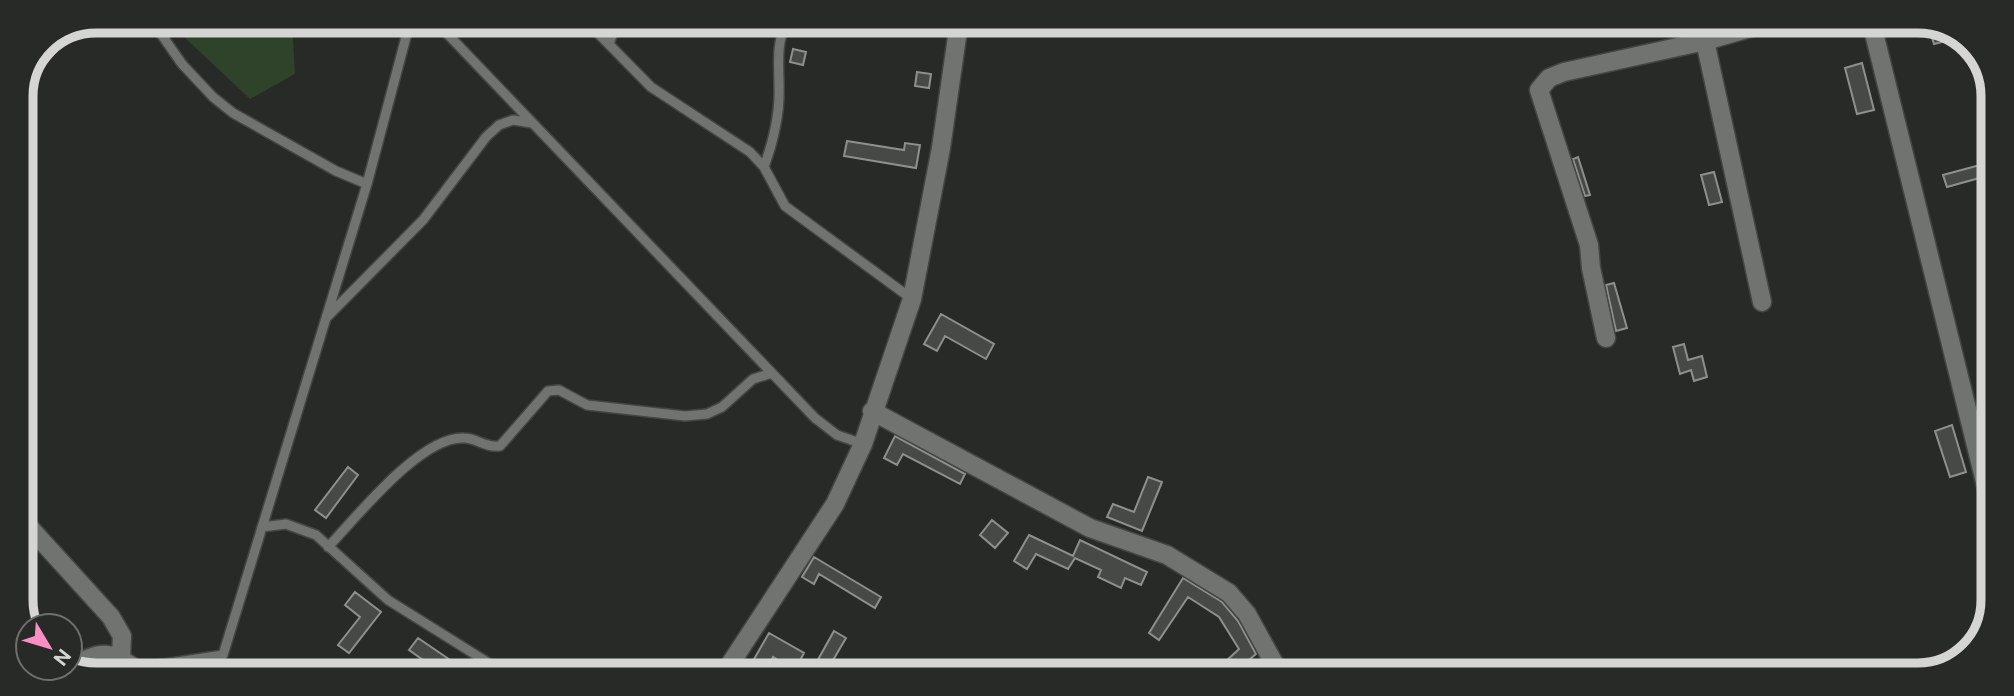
<svg xmlns="http://www.w3.org/2000/svg" width="2014" height="696" font-family="'Public Sans',sans-serif">
<style>
.green{fill:#2e4329}
.building{fill:#474947;stroke:#8d908d;stroke-width:2}
.lines{fill:none;stroke-linecap:round;stroke-linejoin:round}
.service-casing{stroke:#444643;stroke-width:12}
.minor-casing{stroke:#444643;stroke-width:21}
.service{stroke:#717371;stroke-width:9}
.minor{stroke:#717371;stroke-width:18}
.rim{fill:none;stroke:#d5d6d4;stroke-width:9}
</style>
<rect width="100%" height="100%" fill="#282a28"/>
<path class="green" d="M176,21H292L295,74L250,99L182,35Z"/>
<path class="building" d="M1928,25H1942L1946,41L1934,44Z
M793,49L806,52L803,65L790,62Z
M1862,63L1874,110L1857,114L1845,68Z
M917,72L931,74L929,88L915,86Z
M847,141L904,150L905,143L920,145L916,168L844,156Z
M1578,157L1590,195L1585,196L1573,159Z
M1980,165L1983,177L1947,187L1943,175Z
M1714,172L1722,202L1709,205L1701,175Z
M1614,283L1627,328L1616,331L1606,285Z
M941,314L994,344L986,359L945,336L937,351L924,344Z
M1684,344L1688,360L1702,356L1707,377L1694,381L1691,370L1680,374L1673,347Z
M1952,425L1966,472L1950,477L1935,431Z
M895,436L965,474L960,484L903,454L897,465L884,458Z
M348,467L358,475L326,518L315,510Z
M1148,477L1162,482L1142,531L1107,517L1113,504L1134,512Z
M992,520L1008,533L995,548L980,535Z
M1029,535L1073,556L1080,540L1147,572L1141,585L1125,578L1121,588L1098,577L1101,570L1075,558L1068,569L1036,554L1027,569L1014,561Z
M814,557L881,597L875,608L819,574L814,584L802,577Z
M1183,578L1222,602L1238,621L1256,654L1232,674H1212L1239,649L1219,617L1188,597L1159,640L1149,633Z
M355,592L381,612L349,653L338,645L360,617L345,605Z
M834,631L846,638L826,672L815,665Z
M769,633L804,653L795,670L773,657L764,673H746Z
M418,638L456,664L451,672H440L409,650Z"/>
<g class="lines">
<defs>
<path id="service" d="M152,21L182,64L213,97L233,113L336,171L367,184
M436,22L815,418L837,435L863,444
M587,22L651,87L750,152L764,167L785,206L912,299
M609,44L617,22
M764,167C773,142 780,114 779,87C779,62 776,46 786,22
M327,317L423,220L486,137L499,125L513,120L532,123
M262,527L286,524L316,535L388,600L503,672
M328,547C357,517 420,436 464,438C477,438 485,448 500,446L548,391L559,390L587,405L685,416L707,414L722,407L753,379L772,373
M137,668L223,655L367,184L410,22"/>
<path id="minor" d="M1872,25L1990,502
M1705,41L1762,302
M1606,338L1591,268L1589,245L1539,90L1549,78L1564,72L1705,41L1764,24
M872,411L1090,528L1167,555L1229,593L1247,614L1280,674
M21,518L111,617L122,636L121,658
M70,670C99,648 111,651 139,671
M725,672L835,504L863,444L912,299L941,148L959,23"/>
</defs>
<use href="#service" class="service-casing"/>
<use href="#minor" class="minor-casing"/>
<use href="#service" class="service"/>
<use href="#minor" class="minor"/>
</g>
<path d="M0 0H2014V696H0ZM96 33H1918A63 63 0 0 1 1981 96V600A63 63 0 0 1 1918 663H96A63 63 0 0 1 33 600V96A63 63 0 0 1 96 33Z" fill="#282a28" fill-rule="evenodd"/>
<path class="rim" d="M96 33H1918A63 63 0 0 1 1981 96V600A63 63 0 0 1 1918 663H96A63 63 0 0 1 33 600V96A63 63 0 0 1 96 33Z"/>
<g transform="translate(49 647) rotate(128)"><circle r="33" fill="#282a28" stroke="#6d6f6d" stroke-width="2"/>
<path d="M0-5L12 26L0 18L-12 26Z" fill="#fb8fc4"/>
<text y="-10" font-size="19" font-weight="bold" text-anchor="middle" fill="#d5d6d4">N</text>
</g>
</svg>
